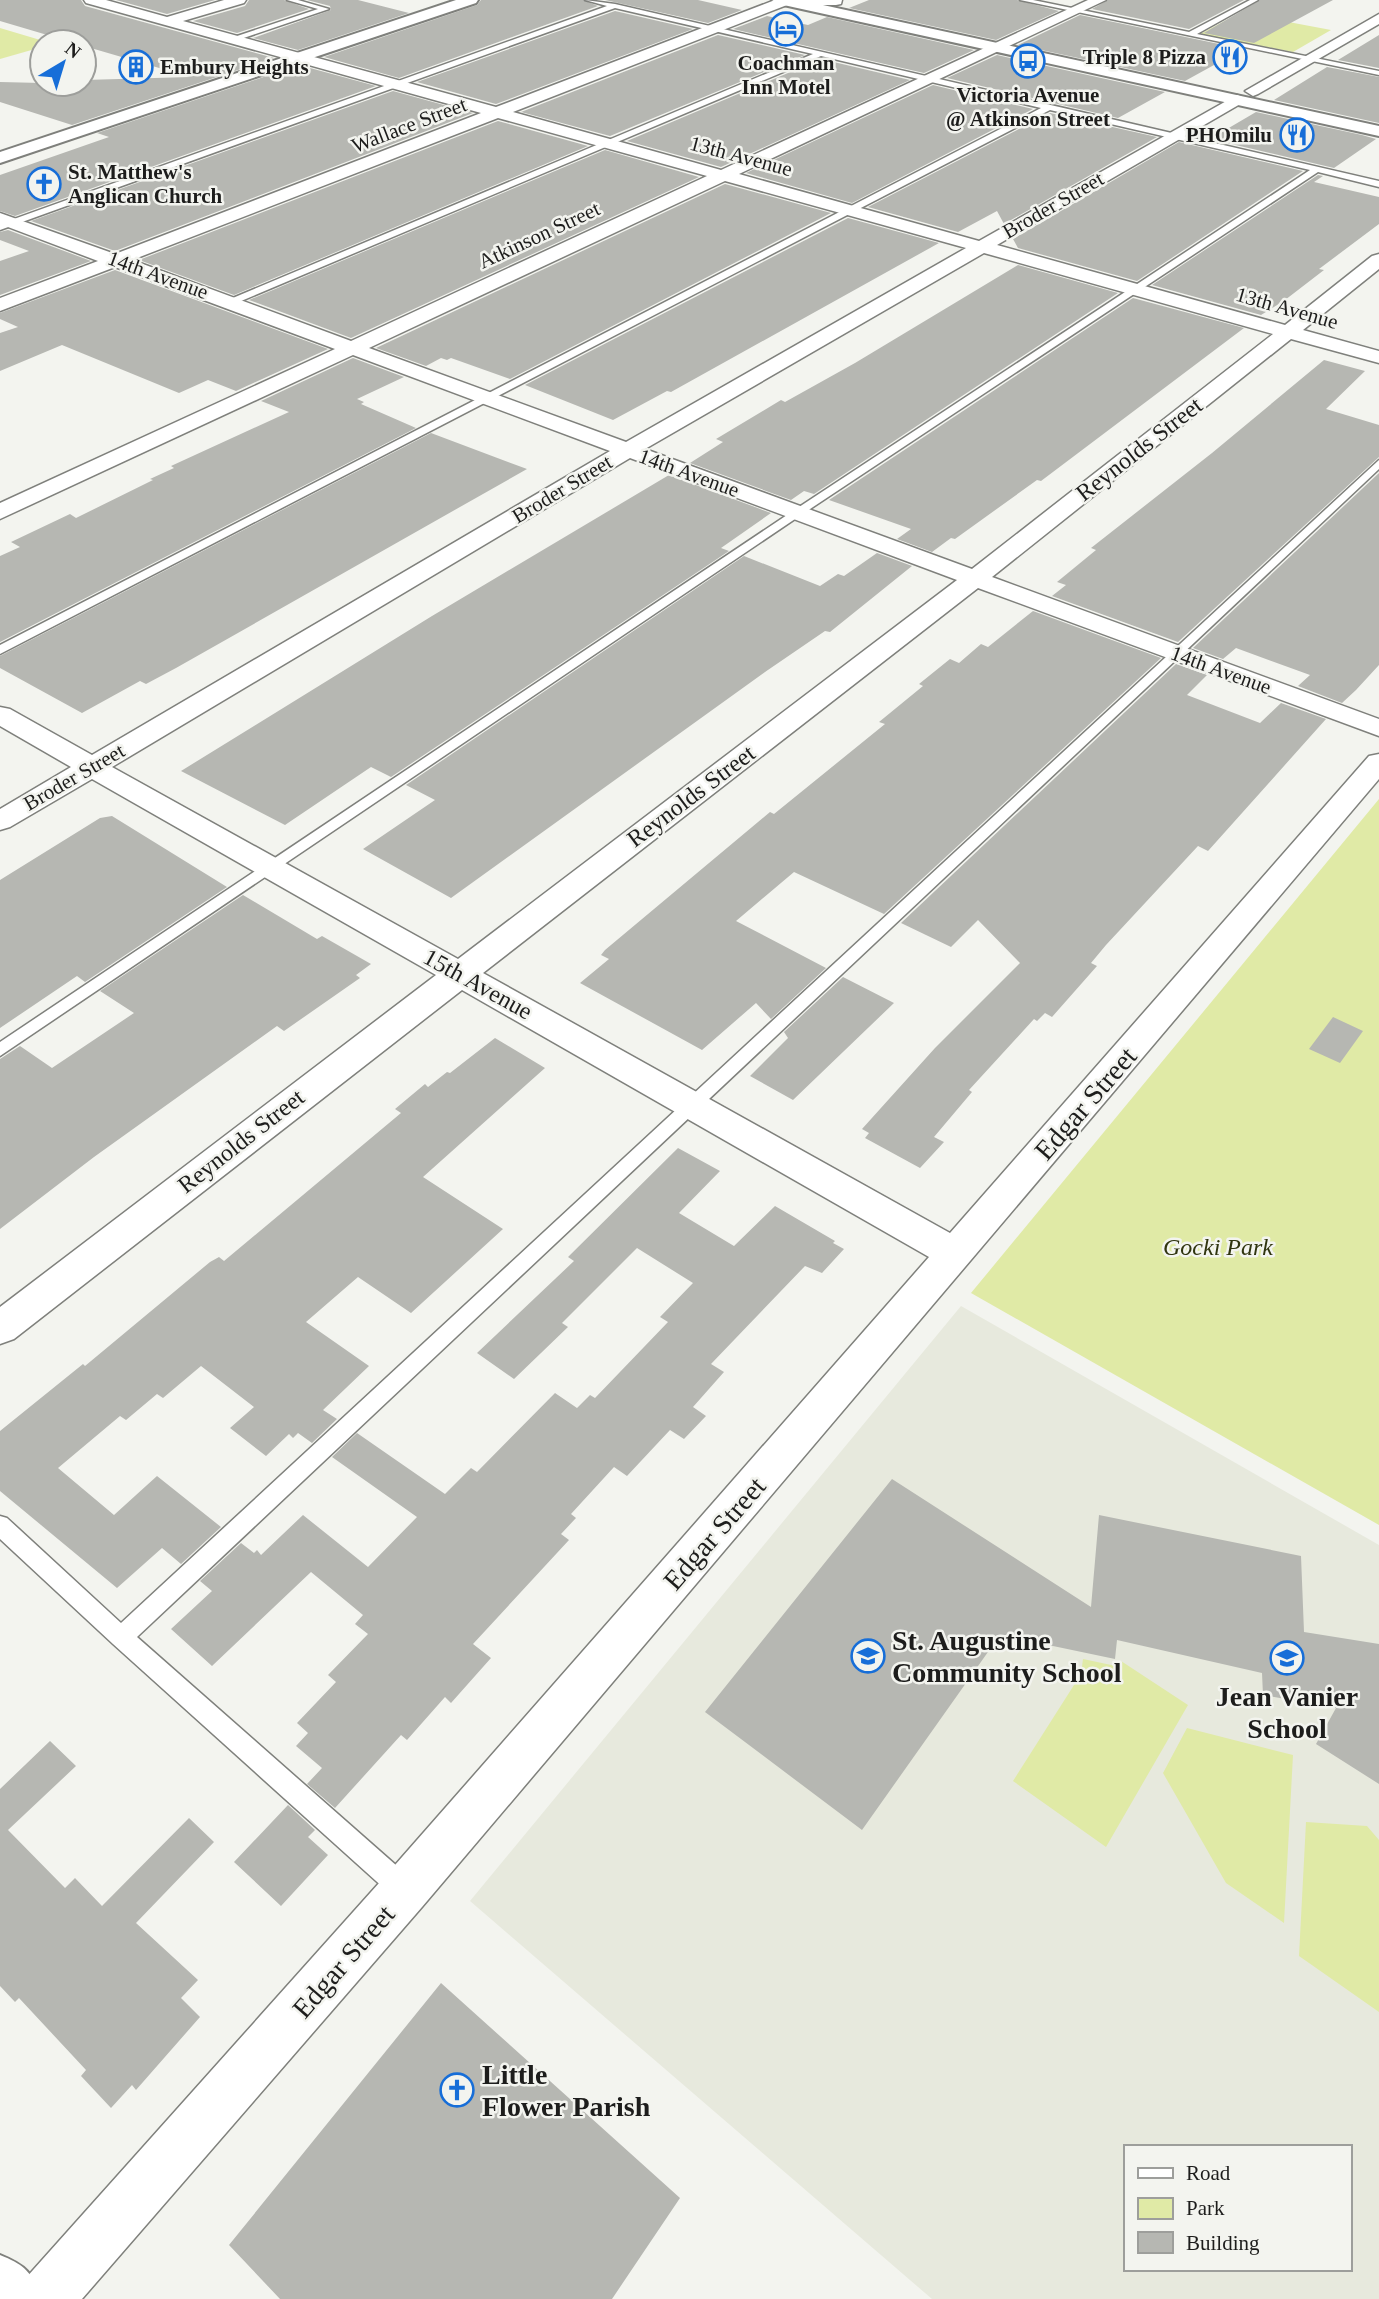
<svg xmlns="http://www.w3.org/2000/svg" width="1379" height="2299" font-family="Georgia,serif">
<style>
.built{fill:#e7e9dd;fill-rule:evenodd}
.green{fill:#e0eaa6}
.building{fill:#b6b7b2}
.lines{fill:none;stroke-linecap:round;stroke-linejoin:round}
.service-casing{stroke:#7f807c;stroke-width:3}
.minor-casing{stroke:#7f807c;stroke-width:3}
.tertiary-casing{stroke:#7f807c;stroke-width:4}
.primary-casing{stroke:#7f807c;stroke-width:4}
.service{fill:#fff;fill-rule:evenodd}
.minor{fill:#fff;fill-rule:evenodd}
.tertiary{fill:#fff;fill-rule:evenodd}
.primary{fill:#fff;fill-rule:evenodd}
.labels{text-anchor:middle;stroke-width:5;stroke-linejoin:round;paint-order:stroke}
.far-poi-label{font-size:21px;font-weight:bold;fill:#1d1d1c;stroke:#f3f4ef;text-anchor:end}
.far-street-label{font-size:21px;fill:#1d1d1c;stroke:#f3f4ef}
.street-label{font-size:24px;fill:#1d1d1c;stroke:#f3f4ef}
.park-label{font-size:24px;font-style:italic;fill:#30350f;stroke:#f3f4ef}
.near-street-label{font-size:28px;fill:#1d1d1c;stroke:#f3f4ef}
.near-poi-label{font-size:28px;font-weight:bold;fill:#1d1d1c;stroke:#f3f4ef;text-anchor:start}
</style>
<rect width="100%" height="100%" fill="#f3f4ef"/>
<path class="built" d="M961,1306L1379,1545V2299H932L470,1901ZM1125,2147H1349V2269H1125Z"/>
<path class="green" d="M1240,13L1331,30L1293,52L1200,34Z
M0,28L47,42H42V47L0,59Z
M1379,799V1525L971,1293Z
M1083,1659L1116,1666L1121,1661L1188,1705L1106,1847L1013,1781L1081,1674Z
M1187,1728L1293,1755L1284,1923L1226,1883L1163,1773Z
M1306,1822L1367,1826L1379,1840V2012L1299,1956Z"/>
<path class="building" d="M0,0H81L85,6L274,58L72,125L0,102V82L84,84V80L190,77L84,46V42H71L0,21Z
M116,0H215L167,14Z
M249,0H284L309,9L237,33L193,21L245,6Z
M307,0H358L409,13L298,50L253,38L331,10L330,6Z
M481,0H583L598,6L399,78L324,57L477,5Z
M605,0H698L742,10L708,23Z
M869,0H1017L1059,11L996,40L849,8Z
M1108,0H1244L1189,29L1092,9Z
M1260,0H1333L1254,43L1204,33Z
M615,11L693,29L496,104L417,82Z
M1080,15L1243,49L1185,81L1018,45Z
M767,16L808,25L827,17L974,50L924,73L733,29Z
M718,35L805,55L610,136L521,112Z
M1379,35V68L1338,60Z
M997,55L1165,92L1118,118L947,78Z
M821,59L910,80L721,167L627,141Z
M299,65L376,86L15,216L0,211V175L109,137L97,133Z
M1327,67L1379,77V123L1274,100Z
M933,85L1033,109L852,203L746,173Z
M393,91L473,113L115,251L31,221Z
M1256,112L1362,135L1376,139L1334,168L1210,139Z
M1050,113L1157,137L1004,224L997,211L958,232L868,207Z
M498,121L588,146L234,295L139,260Z
M1179,142L1303,171L1137,281L1018,248L1013,239Z
M605,150L699,177L351,338L249,300Z
M1318,175L1323,176L1314,182L1379,197V224L1319,269L1324,270L1285,300L1261,315L1152,285Z
M725,184L831,213L510,379L451,358L447,360L441,358L426,366L376,348Z
M848,218L939,243L671,392L667,391L613,420L525,385Z
M8,230L91,261L0,295V261L29,251L0,240V232Z
M1018,265L1118,293L814,494L804,491L791,500L690,463L723,442L716,439L781,400L785,402L855,363Z
M115,270L328,349L236,391L208,380L179,393L62,345L0,371V333L18,327L0,319V313Z
M1133,298L1244,328L1041,481L1037,480L955,539L951,538L932,552L897,539L911,529L829,500Z
M353,358L404,377L357,399L364,402L361,404L416,428L0,642V556L20,547L11,542L70,514L76,518L153,480L150,479L174,468L171,466L289,412L261,401Z
M1324,360L1365,371L1326,409L1379,425V457L1178,642L1052,596L1066,585L1057,582L1096,550L1091,548L1212,453Z
M431,433L527,469L176,668L146,684L140,681L82,713L0,668V656Z
M1379,473V665L1356,690L1342,703L1298,686L1310,675L1236,648L1223,659L1193,648Z
M669,475L771,513L721,548L729,551L391,777L371,767L285,825L181,771L432,616Z
M877,553L912,566L830,632L825,631L765,672L451,898L363,849L435,800L406,785L744,556L820,586L838,574L844,576Z
M1033,611L1161,658L884,914L794,872L736,921L826,968L771,1019L756,1003L702,1050L580,983L609,959L601,955L605,950L770,812L774,814L885,724L879,722L923,686L919,684L950,659L959,663L981,644L988,647Z
M1176,664L1207,675L1187,695L1260,723L1281,703L1326,719L1208,851L1198,846L1106,945L1091,963L1097,966L1052,1017L1045,1013L1037,1021L1034,1019L969,1090L972,1092L934,1137L944,1142L920,1168L865,1138L869,1133L862,1129L935,1048L1020,963L978,920L951,947L901,923Z
M112,816L227,887L85,982L77,976L0,1028V880L100,818Z
M243,895L317,939L322,936L371,964L356,975L360,978L284,1031L277,1026L94,1157L0,1229V1059L20,1046L52,1068L134,1013L100,991Z
M843,977L894,1003L793,1100L750,1076L788,1038L784,1032Z
M1333,1017L1363,1031L1340,1063L1309,1049Z
M495,1038L545,1068L423,1177L503,1229L411,1313L358,1277L306,1322L369,1366L323,1410L337,1419L312,1443L298,1433L293,1438L289,1434L266,1456L230,1428L254,1407L201,1366L163,1398L157,1394L126,1420L120,1416L58,1468L114,1515L157,1476L221,1527L181,1564L162,1548L117,1588L0,1491V1431L83,1364L85,1366L210,1262L219,1257L224,1261L401,1113L395,1109L425,1084L428,1087L447,1072L450,1073Z
M678,1148L720,1171L679,1213L734,1246L775,1206L835,1241L833,1243L844,1249L822,1273L805,1266L711,1364L724,1372L693,1407L706,1416L684,1439L670,1430L627,1476L614,1467L571,1514L576,1518L561,1534L569,1540L473,1644L491,1658L451,1703L445,1697L407,1740L401,1735L335,1808L307,1784L322,1768L296,1746L308,1733L297,1723L336,1682L328,1675L368,1634L355,1624L363,1615L311,1572L212,1666L171,1629L212,1591L200,1581L241,1543L254,1553L257,1550L261,1555L303,1515L368,1567L417,1517L332,1457L357,1433L445,1494L471,1468L477,1472L555,1393L577,1408L590,1395L595,1398L668,1322L660,1317L693,1283L637,1248L562,1323L568,1327L514,1379L477,1353L574,1261L568,1257Z
M892,1479L1091,1607L1099,1515L1301,1556L1304,1632L1379,1644V1784L1316,1744L1336,1708L1263,1695L1262,1673L1117,1640L1115,1659L1000,1635L862,1830L705,1712Z
M50,1741L76,1766L8,1830L65,1888L75,1878L102,1906L189,1818L214,1842L136,1923L198,1980L181,1998L200,2017L136,2090L132,2085L111,2108L81,2076L86,2070L19,1998L15,2002L0,1986V1789Z
M288,1805L315,1830L308,1837L328,1855L281,1906L234,1862Z
M441,1983L680,2198L612,2299H280L229,2245Z"/>
<g class="lines">
<defs>
<path id="service" d="M287,0H298L329,9L235,41L228,39L318,9Z
M585,0L615,4L1379,181V187L1318,172L801,515L0,1056V1042L793,511L1310,170L1050,110L0,654V645L1041,108L821,56L234,304H228V300L813,54L615,8L0,230V224L607,6Z
M1020,0H1033L1189,32L1250,0H1258L1197,34L1379,71V75Z
M1379,460V469L137,1637L414,1881L417,1890L414,1899L405,1902L396,1899L113,1644L0,1539V1516L7,1518L121,1623Z"/>
<path id="minor" d="M84,0H106L167,17L224,0H246L244,3L183,21L496,107L775,0H842L841,4L836,5H787L513,112L721,170L1088,0H1106L739,174L979,241L1237,95L1242,97L1245,100L1242,103L997,245L1285,325L1372,256L1379,254V269L1303,330L1379,351V363L1291,339L992,577L1379,719V736L978,588L483,973L950,1233L1369,756L1379,754V779L422,1907L82,2299H17L25,2279L388,1873L929,1257L462,990L14,1339L0,1344V1307L436,975L92,779L10,827L0,830V809L71,767L0,726V707L10,709L92,755L610,451L353,355L0,519V503L335,349L115,267L0,311V298L98,261L0,224V213L115,254L481,113L86,3ZM498,118L707,176L351,341L132,260ZM725,181L966,248L626,442L369,348ZM984,253L1273,334L972,569L645,449ZM630,458L957,580L458,959L112,767Z
M1379,14V24L1258,94L1253,96L1245,91Z"/>
<path id="tertiary" d="M456,0H478L476,3L0,163V152Z
M0,2255C27,2266 31,2272 42,2299H0Z"/>
<path id="primary" d="M772,0H800L1379,126V136L779,4Z"/>
</defs>
<use href="#service" class="service-casing"/>
<use href="#minor" class="minor-casing"/>
<use href="#tertiary" class="tertiary-casing"/>
<use href="#primary" class="primary-casing"/>
<use href="#service" class="service"/>
<use href="#minor" class="minor"/>
<use href="#tertiary" class="tertiary"/>
<use href="#primary" class="primary"/>
</g>
<defs>
<symbol id="hotel-ring" viewBox="-11 -11 22 22"><circle r="9.5" fill="#f3f4ef" stroke="#176ed8" stroke-width="1.5"/><path d="M-6-4.5h1.5V1H6V5H4.5V3h-9V5H-6ZM-4 0a1.8 1.8 0 1 1 3.6 0ZM.5 0V-2.5h3Q6-2.5 6 0Z" fill="#176ed8"/></symbol>
<symbol id="restaurant-ring" viewBox="-11 -11 22 22"><circle r="9.5" fill="#f3f4ef" stroke="#176ed8" stroke-width="1.5"/><path d="M-5-6h1v4h1v-4h1v4h1v-4h1v5L-1.5 .5V6h-2V.5L-5-1ZM5-6V6H3V1.5H1.5Q1.5-4 5-6Z" fill="#176ed8"/></symbol>
<symbol id="bus-ring" viewBox="-11 -11 22 22"><circle r="9.5" fill="#f3f4ef" stroke="#176ed8" stroke-width="1.5"/><path d="M-5-6H5V4H4V6H2V4H-2V6H-4V4H-5ZM-3.5-4V0h7V-4ZM-3.5 1.2v1.5H-2V1.2ZM2 1.2v1.5H3.5V1.2Z" fill="#176ed8"/></symbol>
<symbol id="building-ring" viewBox="-11 -11 22 22"><circle r="9.5" fill="#f3f4ef" stroke="#176ed8" stroke-width="1.5"/><path d="M-4-6H4V6H1V3H-1V6H-4ZM-2.5-4.3h1.7v1.8h-1.7ZM.8-4.3h1.7v1.8H.8ZM-2.5-1h1.7V.8h-1.7ZM.8-1h1.7V.8H.8Z" fill="#176ed8"/></symbol>
<symbol id="church-ring" viewBox="-11 -11 22 22"><circle r="9.5" fill="#f3f4ef" stroke="#176ed8" stroke-width="1.5"/><path d="M-1.2-6h2.4v3.5h3.3v2.4h-3.3V6h-2.4V-.1h-3.3v-2.4h3.3Z" fill="#176ed8"/></symbol>
<symbol id="school-ring" viewBox="-11 -11 22 22"><circle r="9.5" fill="#f3f4ef" stroke="#176ed8" stroke-width="1.5"/><path d="M0-5L7-2L0 1L-7-2ZM-4 1L0 2.5L4 1V4Q0 6-4 4Z" fill="#176ed8"/></symbol>
</defs>
<g fill-rule="evenodd">
<use href="#hotel-ring" x="767" y="10" width="38" height="38"/>
<use href="#restaurant-ring" x="1211" y="38" width="38" height="38"/>
<use href="#bus-ring" x="1009" y="42" width="38" height="38"/>
<use href="#building-ring" x="117" y="48" width="38" height="38"/>
<use href="#restaurant-ring" x="1278" y="116" width="38" height="38"/>
<use href="#church-ring" x="25" y="165" width="38" height="38"/>
<use href="#school-ring" x="849" y="1637" width="38" height="38"/>
<use href="#school-ring" x="1268" y="1639" width="38" height="38"/>
<use href="#church-ring" x="438" y="2071" width="38" height="38"/>
</g>
<g class="labels">
<g class="far-poi-label">
<text x="1206" y="64">Triple 8 Pizza</text>
<text x="786" y="70" text-anchor="middle">Coachman<tspan x="786" dy="24">Inn Motel</tspan></text>
<text x="160" y="74" text-anchor="start">Embury Heights</text>
<text x="1028" y="102" text-anchor="middle">Victoria Avenue<tspan x="1028" dy="24">@ Atkinson Street</tspan></text>
<text x="1272" y="142">PHOmilu</text>
<text x="68" y="179" text-anchor="start">St. Matthew's<tspan x="68" dy="24">Anglican Church</tspan></text>
</g>
<g class="far-street-label">
<text transform="translate(409 125) rotate(-21)" y="7">Wallace Street</text>
<text transform="translate(741 156) rotate(15)" y="7">13th Avenue</text>
<text transform="translate(1053 205) rotate(-30)" y="7">Broder Street</text>
<text transform="translate(539 235) rotate(-25)" y="7">Atkinson Street</text>
<text transform="translate(158 275) rotate(20)" y="7">14th Avenue</text>
<text transform="translate(1287 308) rotate(16)" y="7">13th Avenue</text>
<text transform="translate(689 473) rotate(20)" y="7">14th Avenue</text>
<text transform="translate(562 489) rotate(-31)" y="7">Broder Street</text>
<text transform="translate(1221 670) rotate(20)" y="7">14th Avenue</text>
<text transform="translate(74 777) rotate(-30)" y="7">Broder Street</text>
</g>
<g class="street-label">
<text transform="translate(1139 449) rotate(-38)" y="8">Reynolds Street</text>
<text transform="translate(691 796) rotate(-37)" y="8">Reynolds Street</text>
<text transform="translate(478 984) rotate(29)" y="8">15th Avenue</text>
<text transform="translate(241 1141) rotate(-38)" y="8">Reynolds Street</text>
</g>
<g class="park-label">
<text x="1218" y="1255">Gocki Park</text>
</g>
<g class="near-street-label">
<text transform="translate(1085 1103) rotate(-49)" y="10">Edgar Street</text>
<text transform="translate(714 1533) rotate(-49)" y="10">Edgar Street</text>
<text transform="translate(343 1961) rotate(-49)" y="10">Edgar Street</text>
</g>
<g class="near-poi-label">
<text x="892" y="1650">St. Augustine<tspan x="892" dy="32">Community School</tspan></text>
<text x="1287" y="1706" text-anchor="middle">Jean Vanier<tspan x="1287" dy="32">School</tspan></text>
<text x="482" y="2084">Little<tspan x="482" dy="32">Flower Parish</tspan></text>
</g>
</g>
<rect x="1124" y="2145" width="228" height="126" fill="#f3f4ef" stroke="#9d9e9b" stroke-width="2"/>
<rect x="1138" y="2168" width="35" height="10" fill="#ffffff" stroke="#9d9e9b" stroke-width="2"/>
<text x="1186" y="2180" font-size="21" fill="#1d1d1c">Road</text>
<rect x="1138" y="2198" width="35" height="21" fill="#e0eaa6" stroke="#9d9e9b" stroke-width="2"/>
<text x="1186" y="2215" font-size="21" fill="#1d1d1c">Park</text>
<rect x="1138" y="2232" width="35" height="21" fill="#b6b7b2" stroke="#9d9e9b" stroke-width="2"/>
<text x="1186" y="2250" font-size="21" fill="#1d1d1c">Building</text>
<g transform="translate(63 63) rotate(38)"><circle r="33" fill="#f3f4ef" stroke="#9d9e9b" stroke-width="2"/>
<path d="M0-5L12 26L0 18L-12 26Z" fill="#176ed8"/>
<text y="-10" font-size="19" font-weight="bold" text-anchor="middle" fill="#1d1d1c">N</text>
</g>
</svg>
